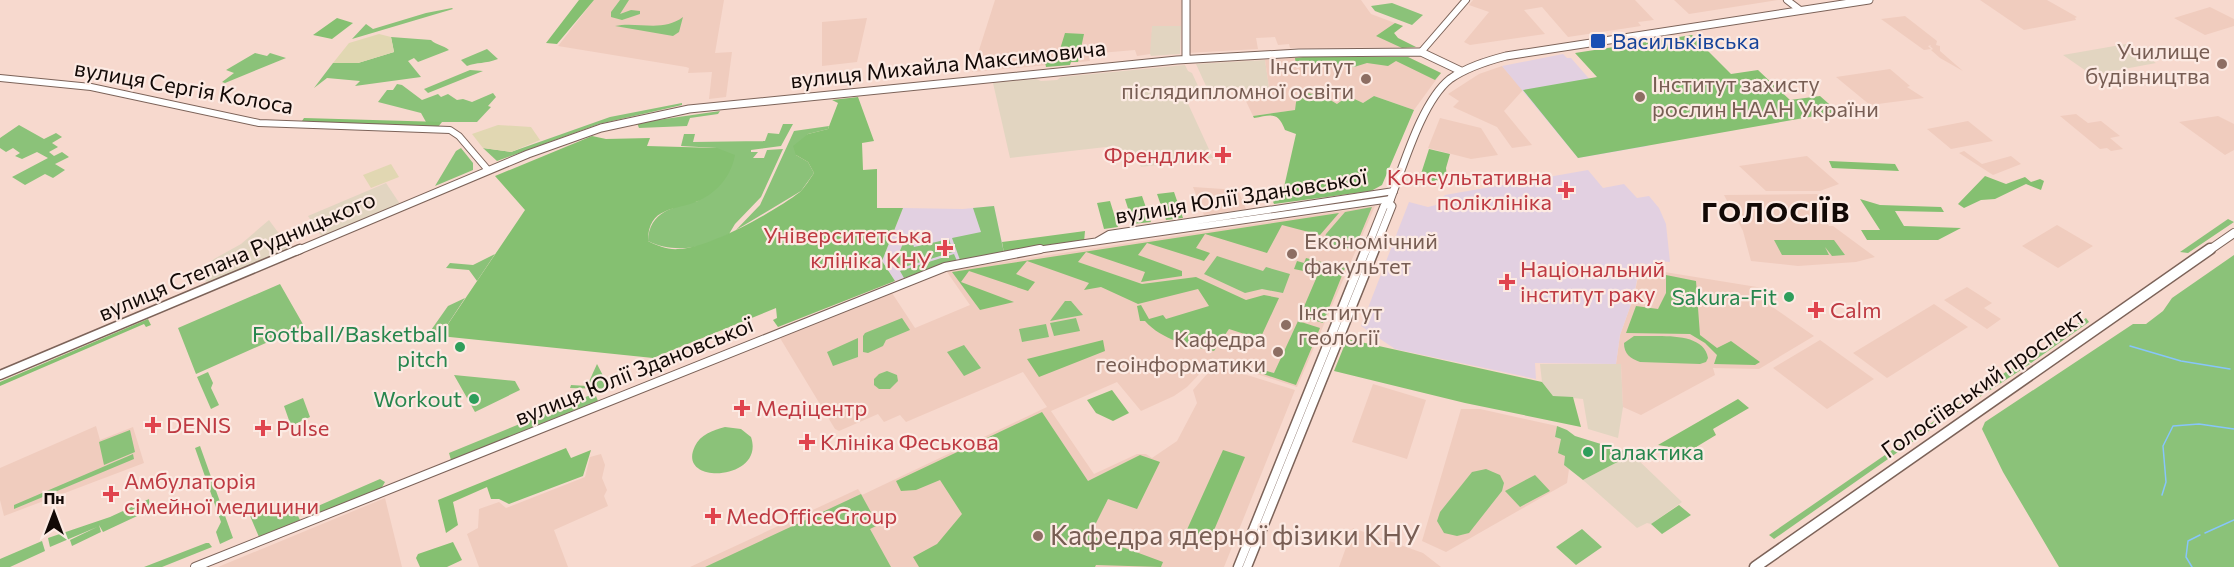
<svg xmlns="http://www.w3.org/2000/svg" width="2234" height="567" font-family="Commissioner,sans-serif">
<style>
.commercial{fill:#e2d5c1}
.built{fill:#f0ccbe}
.medical{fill:#e2d0e1}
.green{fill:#8bc279}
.forest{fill:#85c071}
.sand{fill:#e1d7b2}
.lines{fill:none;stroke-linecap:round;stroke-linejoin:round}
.stream{stroke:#87c5fb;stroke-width:1.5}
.tertiary-far1-casing{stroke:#7c6359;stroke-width:8}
.tertiary-casing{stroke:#7c6359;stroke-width:10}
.secondary-far1-casing{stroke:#7c6359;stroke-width:9}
.secondary-casing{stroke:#7c6359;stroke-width:11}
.trunk-far1-casing{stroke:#7c6359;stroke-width:10}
.trunk-casing{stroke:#7c6359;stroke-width:13}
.tertiary-far1{stroke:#fff;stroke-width:6}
.tertiary{stroke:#fff;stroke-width:8}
.secondary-far1{stroke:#fff;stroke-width:7}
.secondary{stroke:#fff;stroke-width:8}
.trunk-far1{stroke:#fff;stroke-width:8}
.trunk{stroke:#fff;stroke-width:10}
.transit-dot{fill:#1a4fb4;stroke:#fceae3;stroke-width:2}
.education-dot{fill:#8d6e63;stroke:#fceae3;stroke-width:2}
.health-dot{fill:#e0444e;stroke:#fceae3;stroke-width:2}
.leisure-dot{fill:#2e9e5b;stroke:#fceae3;stroke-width:2}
.labels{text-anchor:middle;stroke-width:4.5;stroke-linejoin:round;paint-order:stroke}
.transit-label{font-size:22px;fill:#164399;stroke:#fceae3;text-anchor:start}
.education-label{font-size:22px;fill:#785e54;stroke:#fceae3;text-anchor:end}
.street-label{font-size:22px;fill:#120906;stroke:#fceae3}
.health-label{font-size:22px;fill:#be3a42;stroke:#fceae3;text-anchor:start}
.leisure-label{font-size:22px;fill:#27864d;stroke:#fceae3;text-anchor:end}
.near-education-label{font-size:27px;fill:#785e54;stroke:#fceae3;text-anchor:start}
.district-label{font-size:28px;font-weight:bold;letter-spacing:1.5px;fill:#120906;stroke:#fceae3}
</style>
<rect width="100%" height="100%" fill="#f7d9ce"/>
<path class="commercial" d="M1152,25L1181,26L1180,54L1151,56L1149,51Z
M2126,44L2156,63L2092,75L2063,55Z
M1265,60L1270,94L1244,97L1240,87L1220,89L1206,86L1196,64Z
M1185,65L1188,71L1192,73L1198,86L1189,93L1184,95L1213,158L1141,167L1137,157L1110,160L1106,147L1010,158L993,83L1036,79L1041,81L1057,80L1061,77Z
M386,183L400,204L322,237L308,216Z
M269,220L291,250L211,283L194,278L214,259L241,244Z
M1540,364H1621L1623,407L1618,438L1588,429L1583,399L1553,396L1542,382Z
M1629,456L1636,458L1682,502L1651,524L1647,523L1637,528L1583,480Z"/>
<path class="built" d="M594,0H724L715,53L732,52L726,97L709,99L712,72L688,73L689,68L686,67L558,46Z
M995,0H1182L1181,26H1152L1150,54L1137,56L1135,50L1088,54L1090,61L972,72Z
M1190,0H1361L1371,14L1403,26L1394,33L1398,38L1416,47L1290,48L1289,44L1278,45L1275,37L1256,38L1258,49L1188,53Z
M1473,0H1635L1654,20L1638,22L1641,26L1568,37L1542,7L1524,10L1545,34L1470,45L1464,42L1489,12L1469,5Z
M1674,0H1778L1689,14Z
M1980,0H2047L2077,17L2075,18L2076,20L2024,30Z
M2210,7L2234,19V26L2205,35L2174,18Z
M1905,16L1937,41L1936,45L1940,46V51L1963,71L1940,58L1931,50L1933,49L1930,46L1931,45L1928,46L1931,49L1924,50L1881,19Z
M867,18L857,62L822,66V22Z
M1303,57H1408L1441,73L1414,110L1374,96L1363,103L1337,104L1322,95L1295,110L1253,116L1244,97L1270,94L1265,60Z
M1502,66L1523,90L1504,111L1532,145L1512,148L1497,127L1453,107L1459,101L1448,94L1479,74Z
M1890,69L1910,86L1907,87L1924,98L1870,105L1836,77Z
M2076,114L2088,123L2101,121L2120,136L2110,138L2123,149L2111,151L2107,148L2100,149L2060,116Z
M2218,116L2234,124V150L2225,155L2179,122Z
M1440,118L1481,128L1498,155L1471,159L1428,148Z
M1968,121L1993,141L1951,149L1927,129Z
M1964,151L1982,164L2011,156L2021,164L1993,175L1959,153Z
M1807,156L1839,184L1820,191H1766L1739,166Z
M1193,187L1238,190L1246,209L1204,215Z
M1817,194L1824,205L1823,208L1819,209L1829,226H1833L1875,257L1856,262L1798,266L1751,261L1743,231L1724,195Z
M1375,206L1297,387L1213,360L1187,387L1174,396L1141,411L1117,382L1051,411L1094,474L1137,454H1146L1152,458L1177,441L1197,403L1193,390L1215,365L1295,390L1224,567H690L858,489L862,495L1047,407L1023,372L906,422L900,415L884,422L878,414L839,431L835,429L780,338L892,293L915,328L970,305L947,272L956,269Z
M2057,225L2093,246L2058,268L2022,246Z
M1640,268L1763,288L1767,303L1814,336L1759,369L1713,368L1715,375L1641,415L1623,407L1621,364H1616L1620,335L1634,296Z
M1967,287L1992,303L1984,308L2001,319L1987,329L1944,300Z
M128,296L135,309L107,320L103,309Z
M1934,304L1968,327L1887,378L1853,353Z
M1820,340L1874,379L1827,409L1773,368Z
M1373,384L1426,400L1407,459L1352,442Z
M1461,409H1480L1557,426L1555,437L1561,439L1565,456L1564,465L1569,469L1567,483L1446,552L1422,541Z
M96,426L100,440L133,427L144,463L4,516L0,500V468Z
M601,454L605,465L602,478L607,490L604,496L608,506L554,530L568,567H479L467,534L478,528L479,509L499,502L506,508L585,477L590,457Z
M385,498L402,567H218Z
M1353,528L1423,553L1441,567H1339Z"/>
<path class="medical" d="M1563,54L1567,58H1571L1648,146L1578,158L1502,66Z
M1588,170L1603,188L1624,184L1637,198L1649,196L1659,208L1666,224L1670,262L1658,261V266L1640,263L1634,296L1620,335L1616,364L1535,363L1536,379L1395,349L1361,326L1409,202L1428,207L1436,205L1445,195Z
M994,206L1004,253L932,269L895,281L882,261L903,208L963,209Z"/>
<path class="green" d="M620,0H629L620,14L631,10L640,11V14L622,20L611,17V12Z
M1392,3L1423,15L1412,25L1375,11L1371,6Z
M452,8L453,9L352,39L366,24L373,29L426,13Z
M683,17L679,32L673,36L615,26C637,21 662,33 683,17Z
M391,37L431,40C436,45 443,45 449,50L418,62L414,58L408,61L421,77L355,86L360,81L327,78L314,88L333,63H358L394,52Z
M487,49L498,59C485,64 477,62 467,66L461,60Z
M255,53L267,56L270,53L286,58L225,83L222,82L234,73L226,70Z
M470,70L483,71L428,93L424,89Z
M397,84L402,85L422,100L438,94L441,97L448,94L457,100L463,99L472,102L493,93L496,97L488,106L491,107L477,122H426L421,113L378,102L387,90H393Z
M682,103V105L599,124L497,161L483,148L511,152L610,117Z
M720,111L718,114L690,118L687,126L639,128L637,123Z
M783,124H793L781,146L751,150V152H758L753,158H764L767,150L783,149L761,197L735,224L729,234C705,248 674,254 648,241C649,211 674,207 698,201L717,148L681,146L684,134H695L693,142L765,141L768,133L779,134Z
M19,125L44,139L56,133L62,137L52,143L58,147L49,152L54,156L62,152L69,157L55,164L65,170L53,178L45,174L25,185L12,177L48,158L37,152L22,159L15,156L20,153L13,148L6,152L0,148V138Z
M829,126L828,129L808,134L796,155L808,162L814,173L801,191L736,230L760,205L794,131Z
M461,148L473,163V170L435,186L456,151Z
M994,206L1004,253L960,260L952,238L981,232L973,208Z
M1372,207L1354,250L1323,242L1326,234L1345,212Z
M2228,219L2234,222L2188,253L2180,252Z
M910,236L914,247L949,239L953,252L898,269L895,264L905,238Z
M1774,240H1834L1845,255L1832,256L1825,247L1829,255H1782Z
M495,254L477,281L469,270L446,268L450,263L473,265Z
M954,254L957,261L904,278L900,271Z
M2234,255V567H2059L2003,472L1982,429L1985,422L2133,324H2146L2163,311L2172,298Z
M1217,256L1263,271L1266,267L1290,274L1283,293L1262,289L1245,293L1204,274Z
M280,284L304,326L196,374L178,328Z
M465,298L440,336L431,335L429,333L448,306Z
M1065,301H1071L1083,315L1050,321Z
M902,318L910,330L886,340L883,346L868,353L863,352V336L865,333Z
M1076,318L1080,331L1054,336L1050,323Z
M2086,318L2089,322L2031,363L2025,359Z
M1046,324L1049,337L1022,342L1019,329Z
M1634,336C1655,337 1704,330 1708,358L1706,362L1700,364L1640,362C1630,358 1624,354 1624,343Z
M858,338V357L833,366L827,352Z
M964,345L981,368L964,376L947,352Z
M2023,360L2030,364L1975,400L1970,397Z
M597,364L610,389L570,388L571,385L587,386Z
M887,371L897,375L898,381L890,389H879L874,385V379L879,374Z
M208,372L213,383L211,388L219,405L211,409L197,377Z
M454,375L515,381L520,390L475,412Z
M588,396H596L598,401L451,460L449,453Z
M303,398L310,417L291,426L284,406Z
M1968,398L1973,401L1920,437L1915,434Z
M1557,426L1567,430L1575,436L1630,453L1629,456L1583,480L1564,465L1565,456L1558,453L1561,439L1555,437Z
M725,427L741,429L751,437C766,481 675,486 695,446C700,435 713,430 725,427Z
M130,430L135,452L104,465L99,442Z
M1914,435L1918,438L1774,539L1769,535Z
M200,446L233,538L220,544L216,532L221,522L195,448Z
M133,454L134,459L14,509V505Z
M1486,469L1500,475L1504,483L1502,491L1469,533L1457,536L1444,533L1437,521L1440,512L1472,472Z
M1535,475L1550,491L1520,507L1505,491Z
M380,479L385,482L381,489L312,516L311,509Z
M861,494L878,525L870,529L891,567H705Z
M149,499L150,510L103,532L99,525L101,532L72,546L70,540L97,527L50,547L48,538L110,517Z
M254,501L259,510L263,512L297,514L300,520L259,537L245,504Z
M1679,505L1691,515L1662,534L1651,524Z
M1582,529L1602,547L1576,565L1556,547Z
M42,541L45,551L10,567H0V559Z
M206,543H209L212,547L162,567H144Z"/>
<path class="forest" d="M579,0H594L557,44L546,43Z
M337,18L353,23L332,39L313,35Z
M1395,23L1403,26L1394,33L1398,38L1416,47L1402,48L1376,36Z
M1065,33L1084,34L1078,62H1071L1070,65L1046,67L1045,62L1057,59Z
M1692,35L1731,74L1758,70L1790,100L1820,96L1838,112L1578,158L1523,90L1597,77L1575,53Z
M1303,57H1408L1441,73L1435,80L1396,61L1388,66L1367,63L1354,67L1296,66L1295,58Z
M1306,93L1322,95L1337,104L1348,96L1363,103L1374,96L1414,110L1382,185L1371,191L1274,204L1271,197L1282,196L1296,134L1285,130C1278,111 1271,115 1254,118L1253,116L1295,110L1297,95Z
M858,97L874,141L862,143L863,170L877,169V208H903L882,261L895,281L778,327L773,320L777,318L776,308L653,358L440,336L525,210L495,176L592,136L606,139L650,138L647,146L717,148L735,155C731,176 718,192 698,201C675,211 648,206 648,241C658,246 668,250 679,249C710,248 775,211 800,192C805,187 810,179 814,173L808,162L796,155L793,146L808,134L828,129L838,103L832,100Z
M304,118L442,122L438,127L300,124Z
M1429,149L1450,154L1446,168L1447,179L1418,183Z
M1829,161L1895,164L1899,171L1832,168Z
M1985,176L2006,184L2025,177L2031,182L2040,179L2044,181L2041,190L2026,184L1995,199L1981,200L1964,208L1958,204Z
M1174,192L1183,218L1166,220L1157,194Z
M1142,196L1151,222L1133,224L1125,199Z
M1860,199L1880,205L1941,207L1944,212L1895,211L1904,226L1961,228L1938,240H1867L1861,230H1880Z
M1110,201L1118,227L1104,229L1097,203Z
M1339,213L1320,235L1282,225L1267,253L1205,234L1196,248L1210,253L1204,261L1147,243L1138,255L1182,271V276L1141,282L1145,272L1086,252L1078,262L1142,284L1196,277L1246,300L1264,295L1279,298L1260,339L1229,329L1214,351C1189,346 1162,340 1145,321H1140L1137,306L1141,305L1149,319L1163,315L1166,319L1209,306L1198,289L1138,304L1101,287L1084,290L1089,283L1027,261L1016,274L1035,282L1028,291L969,271L961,282L1014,302L980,310L952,272Z
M1085,231L1084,242L1004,253L1002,242Z
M1306,258L1345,268L1323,323L1300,316L1318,274L1294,269L1297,261L1304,263Z
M1666,275L1696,281L1700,335L1717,348L1731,341L1760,362L1755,365L1714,364L1717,355L1705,343L1690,334L1626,333L1636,306L1658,309L1666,293Z
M148,319L151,325L146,327L144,324L0,386V382Z
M1298,321L1320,328L1296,385L1254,371L1256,368L1274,373Z
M1347,339L1542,382L1553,396L1573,397L1581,427L1465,403L1334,371Z
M1103,340L1105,351L1039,377L1027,359Z
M1112,390L1129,413L1113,421L1096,413L1087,400Z
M1738,399L1749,408L1713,429L1716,435L1683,455L1675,448L1658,445Z
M1042,412L1088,481L1140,455L1160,462L1137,509L1108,499L1090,535L1163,562L1161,567L1096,565L1095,567H919L913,557L937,544L962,514L940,480L916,490L901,491L896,481Z
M566,448L571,458L591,450L583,476L509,504L499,499H491L487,487L453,502L458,525L446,533L438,500Z
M1223,450L1245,457L1209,542L1185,534Z
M453,542L462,560L447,567H420L416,558L418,554Z"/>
<path class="sand" d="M379,34L391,37L394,52L358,63H333L349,43Z
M498,125L531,127L540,140L511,152L483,148L472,134Z
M391,164L399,177L371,188L363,175Z"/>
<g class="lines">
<path class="stream" d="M2130,346L2181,361L2230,369
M2162,495L2166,482L2163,446L2173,426L2199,424L2234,429
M2205,533L2234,520
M2192,567L2186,557L2188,541L2200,535"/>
<defs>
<path id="tertiary-far1" d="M1787,0L1800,10
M1421,52L1466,0
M0,78L91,87L259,123L450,130L459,136L488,170
M1097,241L1109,234L1394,191
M1030,251L1391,199"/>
<path id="tertiary" d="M195,567L945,267L1040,249"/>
<path id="secondary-far1" d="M1186,0V59
M297,251L528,154L601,128L689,109L1177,60L1299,53L1421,52L1461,71
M1366,251L1384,206L1389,203C1403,168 1421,102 1450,79C1467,67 1487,61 1506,56L1869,0
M1374,251L1392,206L1389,203"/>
<path id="secondary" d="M0,375L300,249
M1238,567L1366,249
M1247,567L1375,249"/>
<path id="trunk-far1" d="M2208,251L2234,233"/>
<path id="trunk" d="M1755,567L2210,249"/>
</defs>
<use href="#tertiary-far1" class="tertiary-far1-casing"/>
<use href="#tertiary" class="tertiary-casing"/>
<use href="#secondary-far1" class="secondary-far1-casing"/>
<use href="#secondary" class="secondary-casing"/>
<use href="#trunk-far1" class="trunk-far1-casing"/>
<use href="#trunk" class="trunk-casing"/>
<use href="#tertiary-far1" class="tertiary-far1"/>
<use href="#tertiary" class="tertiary"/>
<use href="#secondary-far1" class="secondary-far1"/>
<use href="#secondary" class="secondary"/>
<use href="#trunk-far1" class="trunk-far1"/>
<use href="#trunk" class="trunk"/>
</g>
<rect class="transit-dot" x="1590" y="33" width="16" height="16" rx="3"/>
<g class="education-dot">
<circle cx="2222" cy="64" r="6"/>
<circle cx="1366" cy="79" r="6"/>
<circle cx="1640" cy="97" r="6"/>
<circle cx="1292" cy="254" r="6"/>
<circle cx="1286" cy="325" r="6"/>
<circle cx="1278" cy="352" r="6"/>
<circle cx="1038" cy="536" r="6"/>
</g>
<g class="health-dot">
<path d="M1220 146h6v6h6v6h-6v6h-6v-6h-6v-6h6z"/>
<path d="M1563 181h6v6h6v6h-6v6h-6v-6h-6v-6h6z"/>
<path d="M942 239h6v6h6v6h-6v6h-6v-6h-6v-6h6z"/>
<path d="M1504 273h6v6h6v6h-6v6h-6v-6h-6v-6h6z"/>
<path d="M1813 301h6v6h6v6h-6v6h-6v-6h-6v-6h6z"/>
<path d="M739 399h6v6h6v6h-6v6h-6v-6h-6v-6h6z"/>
<path d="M150 416h6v6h6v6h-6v6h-6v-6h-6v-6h6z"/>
<path d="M260 419h6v6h6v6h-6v6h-6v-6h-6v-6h6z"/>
<path d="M804 433h6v6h6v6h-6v6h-6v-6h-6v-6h6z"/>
<path d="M108 485h6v6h6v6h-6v6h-6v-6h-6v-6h6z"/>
<path d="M710 507h6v6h6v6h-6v6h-6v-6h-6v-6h6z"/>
</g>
<g class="leisure-dot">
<circle cx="1789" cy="297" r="6"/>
<circle cx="460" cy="347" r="6"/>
<circle cx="474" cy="399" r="6"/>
<circle cx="1588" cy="452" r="6"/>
</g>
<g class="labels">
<g class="transit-label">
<text x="1612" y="49">Васильківська</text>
</g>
<g class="education-label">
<text x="2210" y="59">Училище<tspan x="2210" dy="25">будівництва</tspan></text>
<text x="1354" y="74">Інститут<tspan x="1354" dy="25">післядипломної освіти</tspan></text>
<text x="1652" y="92" text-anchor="start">Інститут захисту<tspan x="1652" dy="25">рослин НААН України</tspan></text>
<text x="1304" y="249" text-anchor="start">Економічний<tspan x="1304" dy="25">факультет</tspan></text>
<text x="1298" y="320" text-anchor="start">Інститут<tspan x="1298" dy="25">геології</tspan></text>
<text x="1266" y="347">Кафедра<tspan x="1266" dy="25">геоінформатики</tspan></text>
</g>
<g class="street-label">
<text transform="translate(948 64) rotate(-6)" y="8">вулиця Михайла Максимовича</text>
<text transform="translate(184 87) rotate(10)" y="8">вулиця Сергія Колоса</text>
<text transform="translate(1241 196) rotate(-9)" y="8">вулиця Юлії Здановської</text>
<text transform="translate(237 256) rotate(-23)" y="8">вулиця Степана Рудницького</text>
<text transform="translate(634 371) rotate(-22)" y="8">вулиця Юлії Здановської</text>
<text transform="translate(1983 383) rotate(-35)" y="8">Голосіївський проспект</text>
</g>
<g class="health-label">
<text x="1210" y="163" text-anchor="end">Френдлик</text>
<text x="1552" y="185" text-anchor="end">Консультативна<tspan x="1552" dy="25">поліклініка</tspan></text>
<text x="932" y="243" text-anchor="end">Університетська<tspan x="932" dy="25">клініка КНУ</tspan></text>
<text x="1520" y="277">Національний<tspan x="1520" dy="25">інститут раку</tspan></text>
<text x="1830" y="318">Calm</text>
<text x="756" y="416">Медіцентр</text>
<text x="166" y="433">DENIS</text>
<text x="276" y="436">Pulse</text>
<text x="820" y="450">Клініка Феськова</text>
<text x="124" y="489">Амбулаторія<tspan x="124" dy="25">сімейної медицини</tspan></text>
<text x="726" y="524">MedOfficeGroup</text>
</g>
<g class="leisure-label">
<text x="1777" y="305">Sakura-Fit</text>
<text x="448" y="342">Football/Basketball<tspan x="448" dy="25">pitch</tspan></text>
<text x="462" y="407">Workout</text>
<text x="1600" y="460" text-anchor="start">Галактика</text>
</g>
<g class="near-education-label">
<text x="1050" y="545">Кафедра ядерної фізики КНУ</text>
</g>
<g class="district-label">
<text x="1776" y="222">ГОЛОСІЇВ</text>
</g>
</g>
<g transform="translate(54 513)" stroke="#fceae3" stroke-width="4.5" paint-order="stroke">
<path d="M0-4.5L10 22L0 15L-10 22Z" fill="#120906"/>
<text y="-9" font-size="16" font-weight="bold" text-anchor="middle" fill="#120906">Пн</text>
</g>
</svg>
